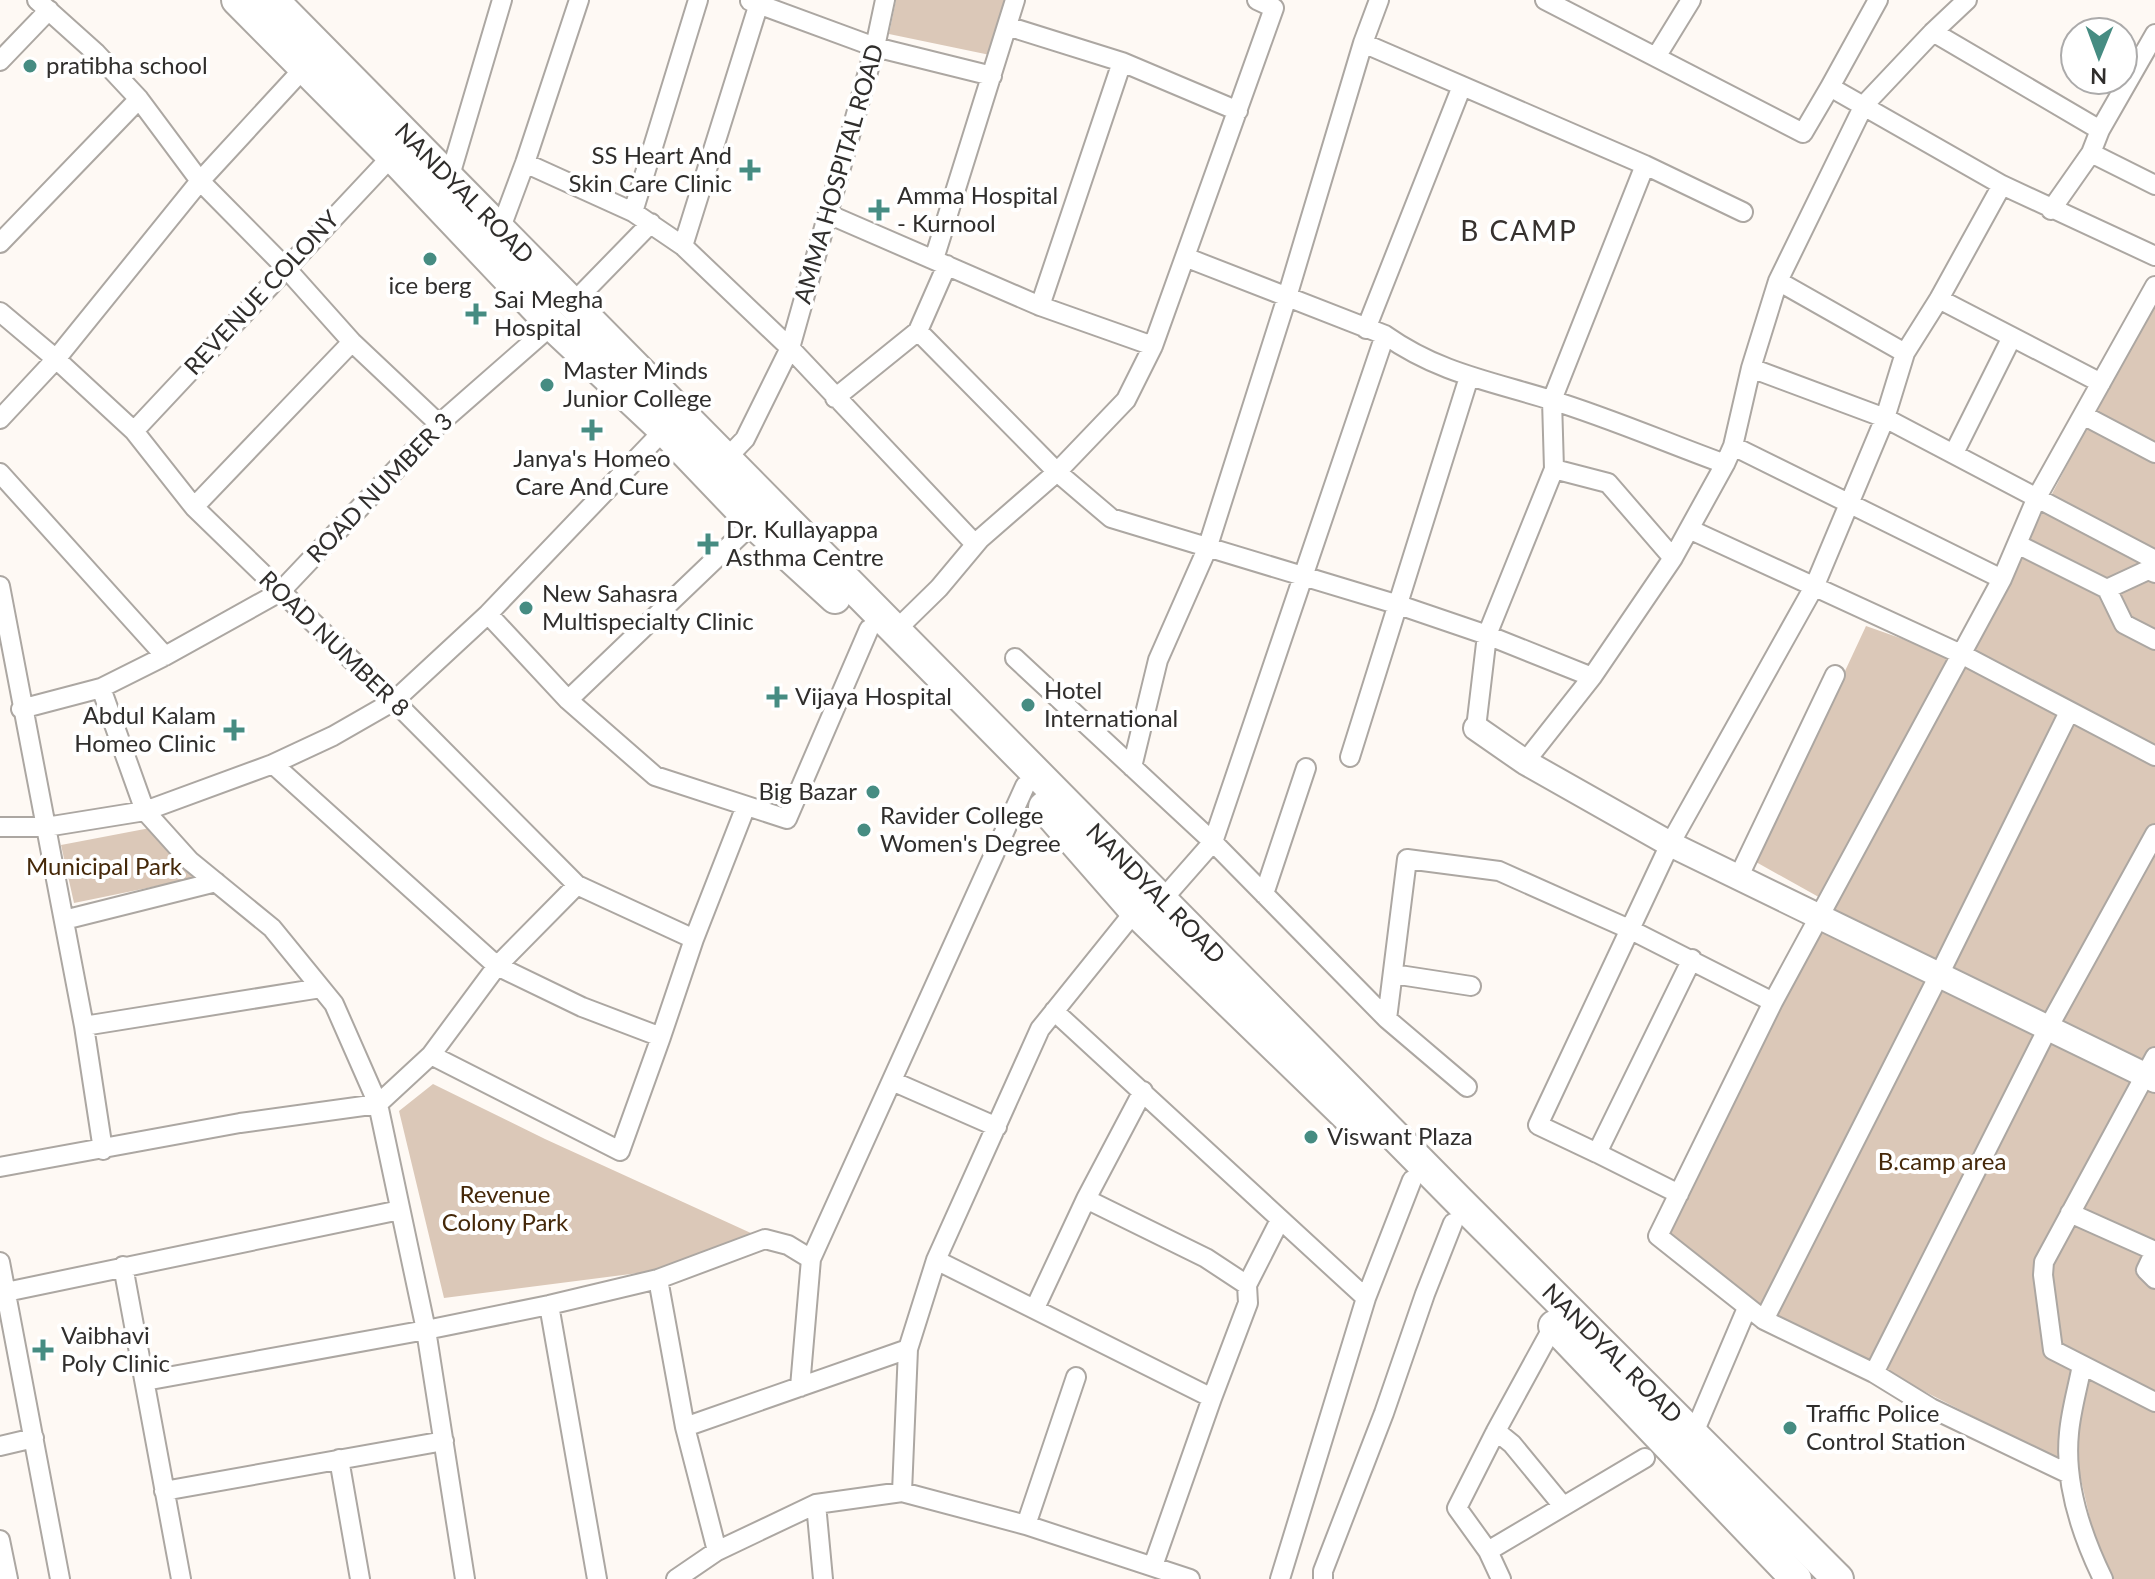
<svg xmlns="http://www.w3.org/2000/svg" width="2155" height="1579" font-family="Lato,sans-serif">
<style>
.green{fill:#dbc8b8}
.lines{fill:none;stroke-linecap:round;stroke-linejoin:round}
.minor-casing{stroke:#aca7a2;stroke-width:22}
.tertiary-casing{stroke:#aca7a2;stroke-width:28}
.primary-casing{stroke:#aca7a2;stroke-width:34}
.minor{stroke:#fff;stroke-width:18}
.tertiary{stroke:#fff;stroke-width:24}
.primary{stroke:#fff;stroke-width:30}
.poi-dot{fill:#468c82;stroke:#fff;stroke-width:3}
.labels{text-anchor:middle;stroke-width:8;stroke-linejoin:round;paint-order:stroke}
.poi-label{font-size:24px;fill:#302e2c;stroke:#fff;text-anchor:start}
.street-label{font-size:24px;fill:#302e2c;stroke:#fff}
.park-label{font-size:24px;fill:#452809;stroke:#fff}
.quarter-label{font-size:28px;letter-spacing:2px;fill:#36312e;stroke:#fff}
</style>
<rect width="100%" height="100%" fill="#fef9f4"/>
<path class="green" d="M896,0H1006L990,55L889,34Z
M2155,296V1579H2110L2099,1558L2079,1471L1869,1363L1763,1313L1666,1235L1833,905L1756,862L1866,626L1965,661Z
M150,828L196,878L74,903L61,845Z
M433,1084L545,1139L753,1234L654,1271L444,1298L399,1111Z"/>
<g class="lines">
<defs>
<path id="minor" d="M37,0L96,53L139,99L200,181L285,267L352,342L439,424
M1545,0L1803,133L1830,87L2002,185L2155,256
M750,1L875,47L992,76
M1007,26L1122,62L1238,111
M1933,32L2100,130
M1363,43L1645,165L1743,212
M1656,57L1691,0
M0,61L49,10
M1830,87L1878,0
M2091,153L2155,185
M525,163L633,212L683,246L790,348L975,544
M449,179L502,0
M2051,210L2091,153L2100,130L2155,34
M633,212L698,0
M828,214L1040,306L1153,346L1274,8L1257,0
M500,230L525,163L579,0
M0,243L139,99
M683,246L760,0
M1185,257L1385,335C1439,373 1490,381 1551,400C1610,418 1667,443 1725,464
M934,259L1015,0
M1778,281L1905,353
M1939,299L2101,383
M572,304L651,223
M1040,306L1122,62
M0,312L56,359L134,431L194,507L394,701L577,885L694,939
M1366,329L1462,86
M918,331L1057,472L1111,518L1399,605L1487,635L1592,677
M1751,368L1885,418L2155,560
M835,398L918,331L947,265
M2083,415L2155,453
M0,419L56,359L200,181L304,68
M134,431L392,156
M1733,446L2002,579
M1954,453L2012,337
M721,464L745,439L790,348L875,47L885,0
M1554,469L1608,483L1673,558
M0,473L165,656
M194,507L352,342
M1689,529L1963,655L2155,756
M2017,544L2107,589L2124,624L2155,640
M0,586L84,1026L103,1150
M2107,589L2148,570L2155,573
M488,614L568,700L655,776L787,819L869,629
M895,631L939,588L980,539L1057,472L1126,400L1153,346
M1015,658L1213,842L1387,1019L1467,1087
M101,688L145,811L190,861L272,928L334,1004L378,1104L426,1330L465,1579
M568,700L753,523
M21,709L101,688L165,656L280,592L439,424L552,325
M1476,728L1487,635L1554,469L1552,400L1645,165
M1350,757L1469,377
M1525,762L1592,677L1673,558L1725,464L1733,446L1751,368L1778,281L1864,105L1933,32L1967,0
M273,764L497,966L582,1007L661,1037L694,939L746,806
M1132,767L1158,660L1207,549L1287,297L1363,43L1379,0
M0,827H46L145,811L273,764L333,736L394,701L488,614L664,430
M1739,876L1835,675
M1264,894L1306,768
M1162,900L1213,842L1385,335
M64,920L216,882
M1393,974L1471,986
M1054,1011L1366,1298
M1387,1019L1407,859L1499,871L1629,929L1773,1002
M84,1026L321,988
M431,1055L497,966L577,885
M2155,1057L2044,1262L2043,1275L2053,1350L2155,1402
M892,1081L997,1127
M1597,1153L1538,1125L1670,844L1815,585L1885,418L1905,353L1939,299L2002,185
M0,1167L240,1123L378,1104L431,1055L620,1151L661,1037
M1679,1194L1597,1153L1692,959
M1086,1199L1143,1091
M2070,1213L2155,1251L2146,1270L2155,1279
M936,1260L1212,1398L1153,1566
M0,1262L60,1579
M123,1266L181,1579
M658,1279L685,1427L717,1551
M1247,1285L1280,1220
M6,1292L400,1210
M549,1305L597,1579
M1035,1308L1086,1199L1206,1258L1247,1285L1248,1303L1212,1398
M1764,1320L1939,975L2069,712
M2082,1365C2078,1387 2071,1410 2069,1433C2064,1482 2082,1536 2103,1579
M1874,1373L2048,1028L2155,834
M145,1381L426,1330L549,1305L658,1279L765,1239L788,1245L811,1259
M800,1387L811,1259L1025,786
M685,1427L908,1349
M1496,1431L1512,1444L1563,1506
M1693,1435L1747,1308
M0,1446L34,1438
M339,1459L360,1579
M2069,1474L1931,1408L1874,1373L1764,1320L1658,1236L1773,1002L2002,579L2037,497L2155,286
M164,1491L444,1441
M902,1492L908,1349L936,1260L1040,1029L1135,911
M816,1504L823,1579
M1026,1525L1076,1377
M0,1540L8,1579
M1488,1551L1645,1458
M676,1579L717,1551L816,1504L902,1492L1026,1525L1190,1579
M1280,1579L1366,1298L1412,1180
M1323,1579V1571L1384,1413L1425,1294L1453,1223
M1501,1579L1488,1551L1457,1508L1496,1431L1554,1325"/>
<path id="tertiary" d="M1476,728L1525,762L1670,844L2155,1080"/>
<g id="primary">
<path d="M237,0L392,156L552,325L664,430L753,523L835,598"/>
<path id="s1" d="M273,0L1459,1201L1838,1579"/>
<path d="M1044,807L1135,911L1355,1124"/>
<path d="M1554,1326L1796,1579"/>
</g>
</defs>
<use href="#minor" class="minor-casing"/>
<use href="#tertiary" class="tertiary-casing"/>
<use href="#primary" class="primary-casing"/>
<use href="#minor" class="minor"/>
<use href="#tertiary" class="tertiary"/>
<use href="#primary" class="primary"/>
</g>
<g class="poi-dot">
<circle cx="30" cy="66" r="8"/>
<path d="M746 158h8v8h8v8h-8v8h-8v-8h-8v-8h8z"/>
<path d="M875 198h8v8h8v8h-8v8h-8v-8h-8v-8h8z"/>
<circle cx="430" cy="259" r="8"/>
<path d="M472 302h8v8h8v8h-8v8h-8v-8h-8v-8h8z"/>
<circle cx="547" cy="385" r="8"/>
<path d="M588 418h8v8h8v8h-8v8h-8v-8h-8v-8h8z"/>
<path d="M704 532h8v8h8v8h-8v8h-8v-8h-8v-8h8z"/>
<circle cx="526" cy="608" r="8"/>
<path d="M773 685h8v8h8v8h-8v8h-8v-8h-8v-8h8z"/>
<circle cx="1028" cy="705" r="8"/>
<path d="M230 718h8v8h8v8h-8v8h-8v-8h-8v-8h8z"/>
<circle cx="873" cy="792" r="8"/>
<circle cx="864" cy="830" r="8"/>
<circle cx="1311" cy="1137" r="8"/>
<path d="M39 1338h8v8h8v8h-8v8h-8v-8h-8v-8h8z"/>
<circle cx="1790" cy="1428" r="8"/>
</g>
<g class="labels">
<g class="poi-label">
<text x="46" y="74">pratibha school</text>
<text x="732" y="164" text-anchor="end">SS Heart And<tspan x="732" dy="28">Skin Care Clinic</tspan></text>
<text x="897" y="204">Amma Hospital<tspan x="897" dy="28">- Kurnool</tspan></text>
<text x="430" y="294" text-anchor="middle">ice berg</text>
<text x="494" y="308">Sai Megha<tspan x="494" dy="28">Hospital</tspan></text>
<text x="563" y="379">Master Minds<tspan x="563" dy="28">Junior College</tspan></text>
<text x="592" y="467" text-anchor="middle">Janya's Homeo<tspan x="592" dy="28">Care And Cure</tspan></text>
<text x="726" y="538">Dr. Kullayappa<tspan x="726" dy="28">Asthma Centre</tspan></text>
<text x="542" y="602">New Sahasra<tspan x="542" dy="28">Multispecialty Clinic</tspan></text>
<text x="1044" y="699">Hotel<tspan x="1044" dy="28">International</tspan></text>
<text x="795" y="705">Vijaya Hospital</text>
<text x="216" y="724" text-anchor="end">Abdul Kalam<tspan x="216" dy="28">Homeo Clinic</tspan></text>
<text x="857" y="800" text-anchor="end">Big Bazar</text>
<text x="880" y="824">Ravider College<tspan x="880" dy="28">Women's Degree</tspan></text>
<text x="1327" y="1145">Viswant Plaza</text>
<text x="61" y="1344">Vaibhavi<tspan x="61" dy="28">Poly Clinic</tspan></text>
<text x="1806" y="1422">Traffic Police<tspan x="1806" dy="28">Control Station</tspan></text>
</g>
<g class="street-label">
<text transform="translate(839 174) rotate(-74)" y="8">AMMA HOSPITAL ROAD</text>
<text dy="8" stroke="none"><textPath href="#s1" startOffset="272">NANDYAL ROAD</textPath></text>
<text transform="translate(262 293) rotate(-47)" y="8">REVENUE COLONY</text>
<text transform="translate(380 488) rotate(-46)" y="8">ROAD NUMBER 3</text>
<text transform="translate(334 644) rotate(44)" y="8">ROAD NUMBER 8</text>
<text dy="8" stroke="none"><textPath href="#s1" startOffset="1256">NANDYAL ROAD</textPath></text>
<text dy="8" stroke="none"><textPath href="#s1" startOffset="1904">NANDYAL ROAD</textPath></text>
</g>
<g class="park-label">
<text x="104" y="875">Municipal Park</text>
<text x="1942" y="1170">B.camp area</text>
<text x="505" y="1203">Revenue<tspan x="505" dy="28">Colony Park</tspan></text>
</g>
<g class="quarter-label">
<text x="1519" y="241">B CAMP</text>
</g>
</g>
<g transform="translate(2099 56) rotate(181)"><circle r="38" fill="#ffffff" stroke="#acabab" stroke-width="2"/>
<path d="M0-6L14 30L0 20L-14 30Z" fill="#468c82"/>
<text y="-12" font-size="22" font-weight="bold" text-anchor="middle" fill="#302e2c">N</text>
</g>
</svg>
